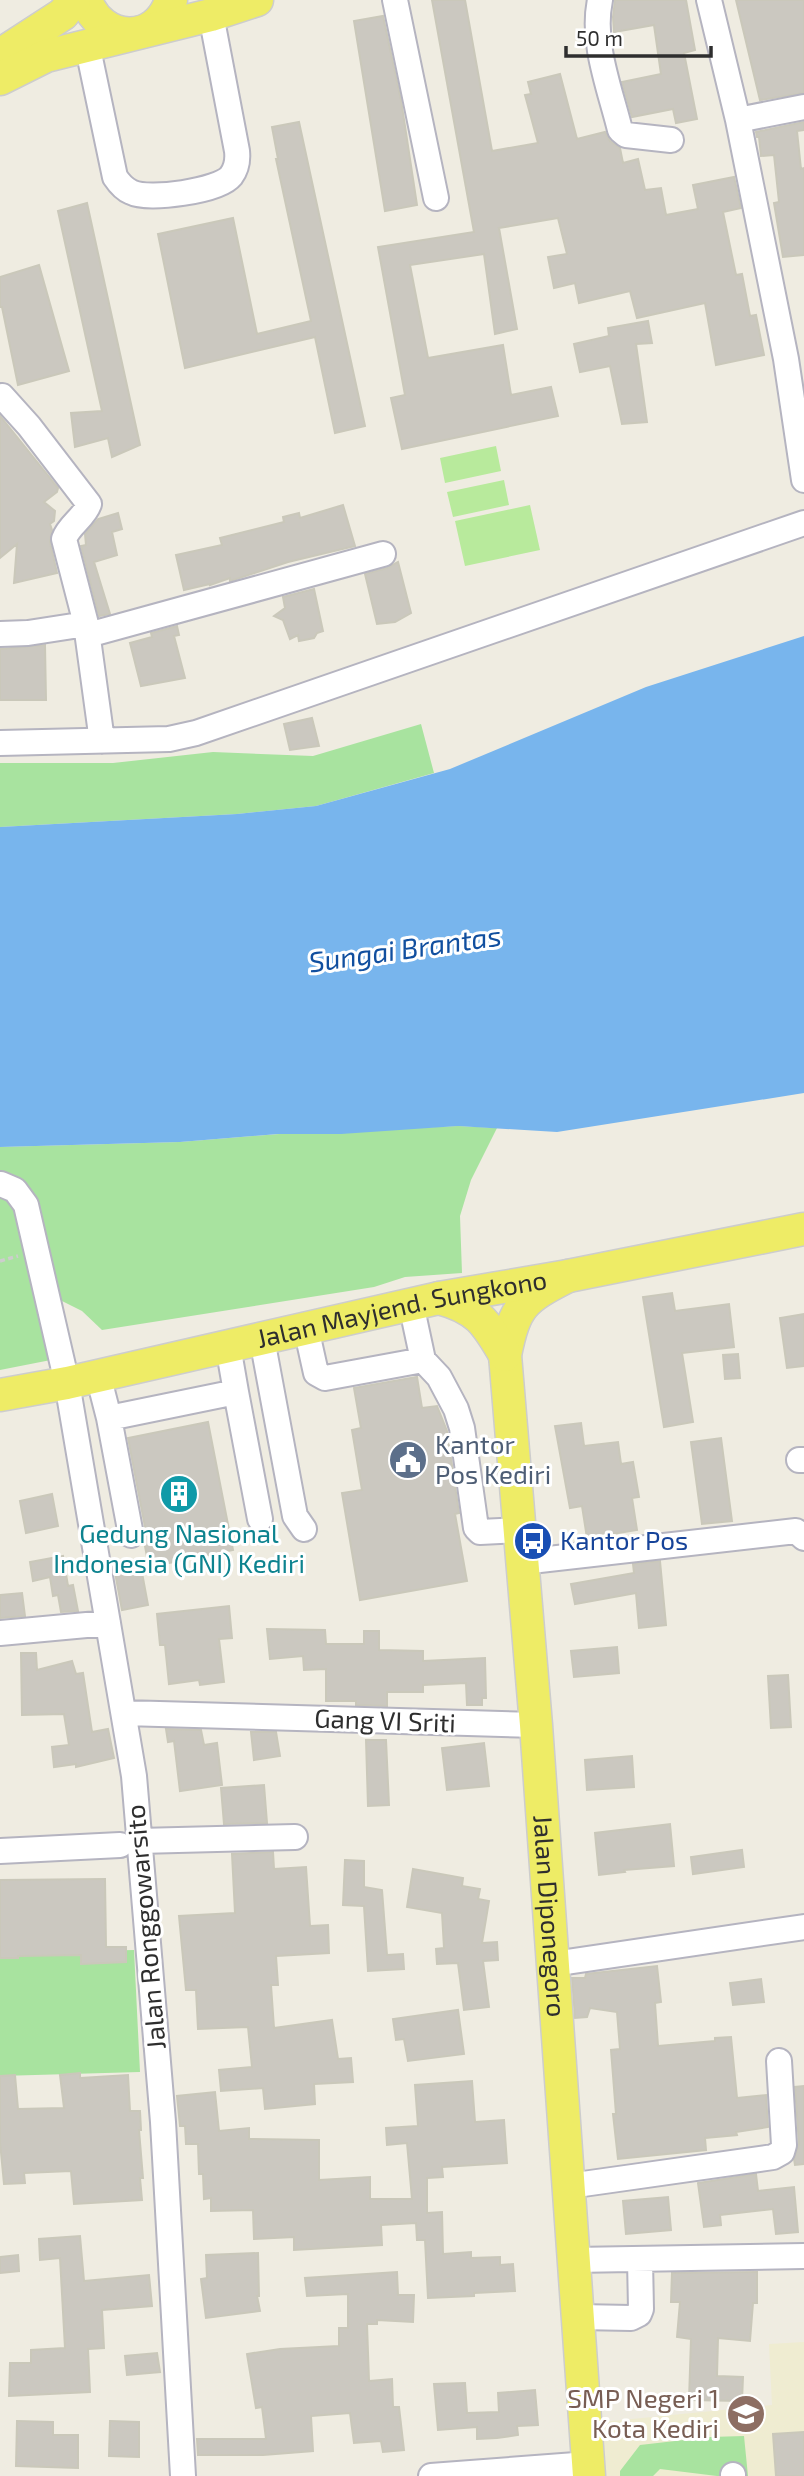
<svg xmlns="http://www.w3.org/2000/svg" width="804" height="2476" font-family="'Exo 2',sans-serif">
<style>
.education{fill:#efecd1}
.green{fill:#a8e39f}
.pitch{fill:#b8ea9c}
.water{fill:#78b5ed}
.building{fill:#cbc8c0;stroke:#cac8ba;stroke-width:2}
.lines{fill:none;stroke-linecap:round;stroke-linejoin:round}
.minor-casing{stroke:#b5b4c0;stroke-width:28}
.major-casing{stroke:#cdcdcd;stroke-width:35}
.path{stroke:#cdcdcd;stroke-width:3.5;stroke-dasharray:5 3.5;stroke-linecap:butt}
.minor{stroke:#fff;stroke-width:24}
.major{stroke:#eeec66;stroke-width:32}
.labels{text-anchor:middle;stroke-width:6;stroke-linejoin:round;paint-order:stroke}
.street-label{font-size:26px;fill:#2e2e2e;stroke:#fff}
.service-label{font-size:26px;fill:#4e5e75;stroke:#fff;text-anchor:start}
.culture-label{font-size:26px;fill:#0d838f;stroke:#fff}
.transit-label{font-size:26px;fill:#164399;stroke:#fff;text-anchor:start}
.education-label{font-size:26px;fill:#785e54;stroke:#fff;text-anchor:end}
.water-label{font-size:28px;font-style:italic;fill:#114f9f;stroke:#fff}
</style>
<rect width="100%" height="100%" fill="#efece1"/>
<path class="education" d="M804,2342V2476H606L602,2422L772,2405L769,2344Z"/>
<path class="green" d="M421,724L434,773L316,806L237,814L0,827V763H113L213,752L313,756Z
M458,1126L497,1128L471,1180L460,1216L462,1273L405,1277L374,1287L102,1330L82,1311L60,1300L67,1329L66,1357L0,1370V1147L180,1142L279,1134Z
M134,1950L140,2072L0,2076V1953Z
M744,2436L748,2476H717L660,2469L653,2476H620V2471L640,2445L710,2437Z"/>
<path class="pitch" d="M496,446L501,471L445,483L440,458Z
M504,480L509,505L453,517L447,492Z
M530,505L540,550L465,566L455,521Z"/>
<path class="water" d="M804,636V1093L557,1132L458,1126L341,1134H278L180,1142L0,1147V827L237,814L316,806L450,769L646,687Z"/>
<path class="building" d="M432,0H465L492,151L538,143L525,95L531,94L528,82L560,74L577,139L605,132L610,141L620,148L623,163L638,159L645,190L661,188L666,215L698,209L693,185L734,177L741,208L723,212L736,275L742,274L750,316L756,315L764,355L716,365L705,303L637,318L630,291L579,303L575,283L554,288L548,257L567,254L558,218L499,228L517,329L495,334L484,254L410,265L428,358L503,345L511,395L551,387L558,416L402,449L391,398L405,395L378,247L474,232Z
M615,0H686L695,50L684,53L697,119L676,123L673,109L632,117L622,82L661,74L654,25L614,32L613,17Z
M736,0H804V93L760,100Z
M383,16L401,100L417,205L385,211L354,21Z
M299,122L365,426L335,433L315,337L185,368L158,234L233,218L257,334L311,321L276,159H278L272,127Z
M804,122V130L797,131L801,169L804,168V255L783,257L774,203L779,202L774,155L761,156L759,137H757L756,132Z
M87,203L140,445L112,457L108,438L75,447L71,413L102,411L58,211Z
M39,265L69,371L18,385L2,307H0V277Z
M648,321L652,343L636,344L647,422L622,424L610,366L580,372L574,344L609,336L608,328Z
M0,416L58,488L57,492L44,502L55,511L54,521L50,524L52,530L50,542L57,573L14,583L17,544L0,558Z
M343,505L355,546L288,562L230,581V578L210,585V584L184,590L176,555L222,545L220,538L284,522L283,517L299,513L300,518Z
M118,513L122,529L112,532L117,555L94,562L110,614L99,616L81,546L86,545L85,534L98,519Z
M398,562L411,613L395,622L377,624L365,574L387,568Z
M314,589L323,631L317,633L314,638L299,641L298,635L290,639L283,620L274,616L285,608L283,597Z
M177,626L179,635L174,636L185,678L141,686L130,643L152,637L151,633Z
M45,645L46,700H0V649Z
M312,718L319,746L290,750L284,724Z
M672,1293L675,1311L729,1304L734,1347L682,1353L693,1422L664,1427L643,1297Z
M804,1314V1366L787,1368L780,1318Z
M738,1354L740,1378L725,1379L723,1355Z
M417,1377L422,1408L437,1406L447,1431L459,1513L455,1514L467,1581L360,1600L342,1493L362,1490L352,1430L361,1428L354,1388Z
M208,1422L233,1550L149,1567L144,1541L146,1532L128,1438Z
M581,1423L584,1446L618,1442L621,1464L633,1462L639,1497L632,1498L637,1530L587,1538L582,1506L570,1508L555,1426Z
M721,1438L732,1521L702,1524L691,1442Z
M52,1494L58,1526L26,1533L20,1501Z
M63,1556L68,1586L73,1585L78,1611L61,1612L58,1595L53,1596L50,1577L33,1581L30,1562Z
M660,1561L666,1625L639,1628L636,1593L575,1604L571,1584L634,1573L633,1564Z
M140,1562L148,1605L122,1610L114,1567Z
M22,1593L25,1616L0,1618V1595Z
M229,1606L232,1638L219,1639L224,1682L200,1685L199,1680L169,1684L165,1645H160L157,1614Z
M267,1629L325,1630L326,1644H364V1631H379V1650L423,1651V1661L485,1658L486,1698H482V1705H467L466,1683L423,1685V1692H387V1706L356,1705V1701H326V1669L304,1670L303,1656L270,1659Z
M617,1647L619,1673L574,1677L571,1651Z
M21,1653H36L37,1670L72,1661L76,1674L83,1673L92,1732L108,1729L114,1758L76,1767V1764L54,1767L52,1747L69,1745L64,1714L22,1715Z
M788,1675L791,1727L771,1728L768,1676Z
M166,1729L201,1730L204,1745L217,1743L222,1785L180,1791L174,1741L168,1742Z
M251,1732H276L280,1756L254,1760Z
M366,1740H386L389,1805L368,1806Z
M484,1743L489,1786L447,1790L442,1748Z
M632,1756L634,1787L587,1790L585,1760Z
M264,1785L267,1823L224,1824L221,1788Z
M670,1824L674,1866L624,1870L625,1872L599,1875L595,1833Z
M742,1850L744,1867L693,1874L691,1857Z
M273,1852L274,1869L306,1867L310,1926L328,1925L329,1953L276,1956L278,1985H271L274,2028L332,2020L338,2059L351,2058L353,2082L314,2084L315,2104L265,2109L263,2088L221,2091L219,2070L252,2067L248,2027L198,2029L196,1990H186L179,1916L235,1913L232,1854Z
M345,1860L364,1861V1887L382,1890L387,1955L403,1954L404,1969L368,1971L364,1906L343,1905Z
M413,1869L463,1878L462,1886L480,1889L478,1899L489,1901L482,1943L497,1942L498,1960L483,1961L489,2007L464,2010L458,1963L437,1964L436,1949L444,1948L442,1913L407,1907Z
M105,1879L106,1947H126V1962L81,1964V1955L18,1956V1958H0V1880Z
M657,1966L661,2002L655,2003L658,2046L715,2041V2038L731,2037L737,2098L766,2095L768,2127L736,2132L737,2135L705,2138L706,2150L618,2159L613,2114H616L611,2050L620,2049L617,2012L590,2008L587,2017L575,2018L572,1978H585L586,1974Z
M761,1979L764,2002L733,2005L730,1983Z
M458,2010L464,2054L408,2061L404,2039L396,2040L393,2019Z
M80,2073V2078L128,2075L130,2111H140L141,2130H139L143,2178H140L142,2200L74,2204L71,2171L24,2173L25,2183L4,2184L0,2142V2076L15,2075L18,2109L64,2108L60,2075Z
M472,2081L475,2122L504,2120L507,2163L442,2167L443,2177L427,2178V2213L442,2212L443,2254L471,2252V2258L500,2257V2265L513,2264L515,2291L474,2293V2296L428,2298L425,2240H417L416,2223L381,2225L382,2245L294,2250V2237L254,2239L253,2210L211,2211V2198L204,2199L203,2174H199L198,2144H186L185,2126H180L177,2096L215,2092L219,2131L249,2128V2139L319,2140V2180L370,2177V2199H412L407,2143L387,2145L386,2128L418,2126L415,2085Z
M804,2086V2164L795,2165L794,2159L799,2144L795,2087Z
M756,2174L758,2191L794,2187L798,2232L776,2234L773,2209L720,2215L721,2225L704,2227L698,2183Z
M668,2197L671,2230L626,2234L623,2201Z
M80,2236L84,2281L149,2275L152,2306L102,2310L104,2348L88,2349L90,2392L9,2396L10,2363H31V2350L65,2348L60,2258L40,2260L39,2239Z
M258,2253L259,2296H257L260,2311L206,2318L201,2279L207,2278L206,2255Z
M18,2255L19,2271L0,2273V2257Z
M397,2272L398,2295H414L413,2322L377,2320V2324H367L369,2381L392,2379L393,2407H399L404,2450L383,2452L381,2441L354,2443L350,2413L311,2416L313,2451L263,2455H198L197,2439H266L262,2407L256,2408L247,2354L280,2349L339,2346V2328H348V2294L307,2296L305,2278Z
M757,2272V2303H753L750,2341L718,2338L717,2376L743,2377L742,2401L689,2400L691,2339L677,2337L680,2302H671L672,2273Z
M157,2353L160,2372L127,2375L125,2356Z
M465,2383L467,2413L499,2412L498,2393L535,2390L538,2425L517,2426L518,2435L497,2438L477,2439V2427L438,2430L434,2384Z
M17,2421L53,2422V2435H78V2468L16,2466Z
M110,2421L139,2422V2457L109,2456Z
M804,2432V2476H776L773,2434Z"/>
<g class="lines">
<defs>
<path id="minor" d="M395,0L436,198
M600,0C591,43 610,89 620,130L626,135L671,140
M709,0L738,120L786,359L804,480
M87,44L115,177C119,183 124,189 131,192C148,201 219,191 231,176C237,168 238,160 237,151L211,15
M738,120L804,107
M2,396L29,426L89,504C84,518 69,525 64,539L86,624L102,741
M0,634L28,633L86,624
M88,635L383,554
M0,743L169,739L196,733L804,523
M1,1184L15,1190L26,1205L67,1383L134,1776L163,2122L183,2476
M411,1304L423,1360L439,1377L456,1409L462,1428L476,1528L480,1532L519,1530
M306,1328L316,1373L325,1378L423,1360
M262,1339L295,1516L304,1529
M98,1375L109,1418L236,1392L228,1346
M236,1392L260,1519
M109,1418L131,1535
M799,1460H804
M522,1562L796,1531L804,1538
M0,1633L108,1623
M124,1713L536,1725
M139,1841L295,1837
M0,1851L120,1845
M553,1964L804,1927
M569,2186L773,2157L782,2152L784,2145L779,2061
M574,2260L804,2256
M579,2317L631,2318L639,2314L641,2309L640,2260
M733,2475V2476
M431,2476L589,2464"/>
<g id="major">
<path d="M86,0C101,43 157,46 171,0"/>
<path d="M0,55L63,14L74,0"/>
<path d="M0,79L46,56L211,15L257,0"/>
<path id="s1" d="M568,1276C523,1299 515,1305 505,1355L536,1725L589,2476"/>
<path d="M439,1298C477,1308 486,1322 505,1355"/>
<path id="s2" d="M0,1395L67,1383L439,1298L568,1276L804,1229"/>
</g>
</defs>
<use href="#minor" class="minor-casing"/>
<use href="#major" class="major-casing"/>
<path class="path" d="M0,1261L18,1256"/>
<use href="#minor" class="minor"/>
<use href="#major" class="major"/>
</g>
<defs>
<symbol id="civic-disc" viewBox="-11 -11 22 22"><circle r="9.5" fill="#5c6f8a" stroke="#fff"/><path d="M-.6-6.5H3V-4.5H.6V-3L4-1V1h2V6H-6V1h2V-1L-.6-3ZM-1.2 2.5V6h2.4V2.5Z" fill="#fff"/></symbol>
<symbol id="building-disc" viewBox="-11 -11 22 22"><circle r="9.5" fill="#0f9aa8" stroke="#fff"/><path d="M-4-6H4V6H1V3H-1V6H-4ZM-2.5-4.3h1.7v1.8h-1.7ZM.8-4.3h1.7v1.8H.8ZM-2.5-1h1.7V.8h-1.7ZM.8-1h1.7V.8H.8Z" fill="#fff"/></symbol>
<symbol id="bus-disc" viewBox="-11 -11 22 22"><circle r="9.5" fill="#1a4fb4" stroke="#fff"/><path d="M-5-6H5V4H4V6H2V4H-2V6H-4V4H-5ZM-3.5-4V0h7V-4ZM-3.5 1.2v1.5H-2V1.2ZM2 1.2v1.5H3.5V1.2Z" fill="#fff"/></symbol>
<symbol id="school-disc" viewBox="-11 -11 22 22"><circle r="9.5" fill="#8d6e63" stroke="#fff"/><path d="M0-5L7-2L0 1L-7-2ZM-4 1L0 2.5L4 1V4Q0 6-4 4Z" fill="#fff"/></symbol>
</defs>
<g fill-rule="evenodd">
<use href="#civic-disc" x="386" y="1438" width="44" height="44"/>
<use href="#building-disc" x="157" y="1472" width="44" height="44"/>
<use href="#bus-disc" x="511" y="1519" width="44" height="44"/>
<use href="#school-disc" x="724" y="2392" width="44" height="44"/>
</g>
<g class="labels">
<g class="street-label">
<text dy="9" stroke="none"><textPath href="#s2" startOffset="411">Jalan Mayjend. Sungkono</textPath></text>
<text transform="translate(385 1721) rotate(2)" y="9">Gang VI Sriti</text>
<text dy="9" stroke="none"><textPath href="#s1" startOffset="670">Jalan Diponegoro</textPath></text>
<text transform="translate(146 1927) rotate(-95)" y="9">Jalan Ronggowarsito</text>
</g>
<g class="service-label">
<text x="435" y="1454">Kantor<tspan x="435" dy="30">Pos Kediri</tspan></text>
</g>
<g class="culture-label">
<text x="179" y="1543">Gedung Nasional<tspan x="179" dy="30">Indonesia (GNI) Kediri</tspan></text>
</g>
<g class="transit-label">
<text x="560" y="1550">Kantor Pos</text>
</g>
<g class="education-label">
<text x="719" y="2408">SMP Negeri 1<tspan x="719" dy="30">Kota Kediri</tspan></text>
</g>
<g class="water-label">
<text transform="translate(405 949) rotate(-8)" y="10">Sungai Brantas</text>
</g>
</g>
<path d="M566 46v10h145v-10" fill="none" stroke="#2e2e2e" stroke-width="3.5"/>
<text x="576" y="46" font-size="21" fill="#2e2e2e" stroke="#ffffff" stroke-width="5" paint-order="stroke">50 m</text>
</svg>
